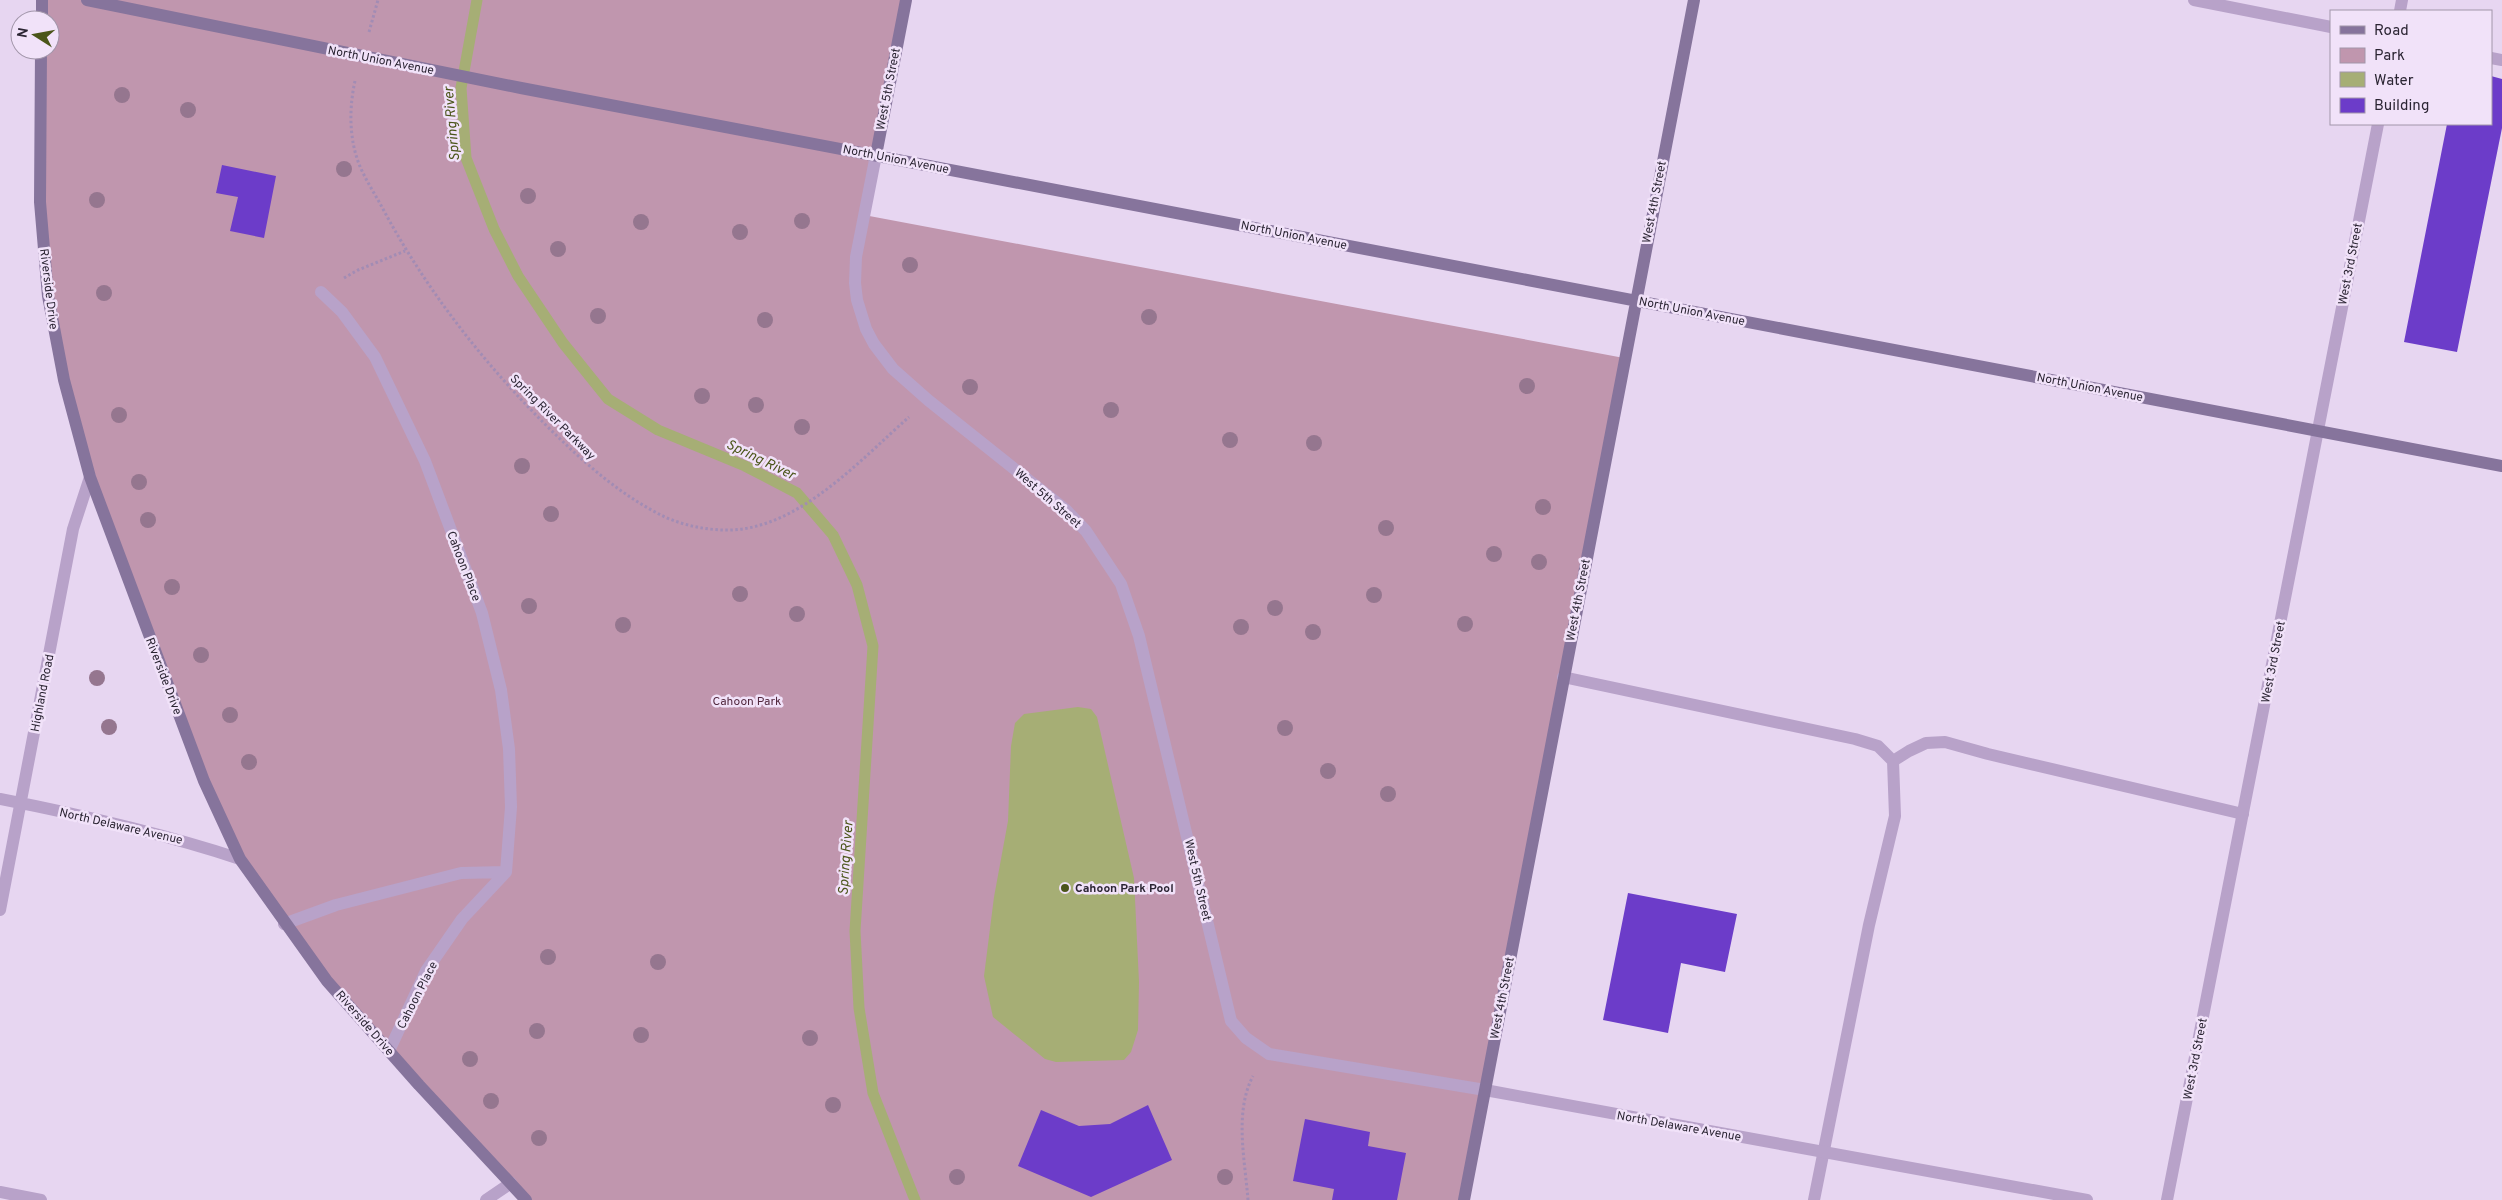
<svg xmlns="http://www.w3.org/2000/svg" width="2502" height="1200" font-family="Overpass,sans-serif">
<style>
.park{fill:#c096ae}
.water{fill:#a6ae75}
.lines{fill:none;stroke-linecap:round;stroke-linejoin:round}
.stream{stroke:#a6ae75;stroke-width:11}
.building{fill:#6c3cc9}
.path{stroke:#a28cb4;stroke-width:3;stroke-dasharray:2.5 2.5;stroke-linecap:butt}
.lane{stroke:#b8a2c9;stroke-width:12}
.street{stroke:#b8a2c9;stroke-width:12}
.secondary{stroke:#86749c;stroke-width:12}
.tree{fill:#95768f}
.poi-dot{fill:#4b551a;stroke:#f1e2f9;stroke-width:2}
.labels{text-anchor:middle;stroke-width:5;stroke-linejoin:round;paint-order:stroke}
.street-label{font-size:12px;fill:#2b2533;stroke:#f1e2f9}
.park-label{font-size:12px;fill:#52283e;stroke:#f1e2f9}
.poi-label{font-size:12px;font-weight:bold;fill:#2b2533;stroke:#f1e2f9;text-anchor:start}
.water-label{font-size:14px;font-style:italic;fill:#4b551a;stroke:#f1e2f9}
</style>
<rect width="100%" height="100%" fill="#e7d6f1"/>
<path class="park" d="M42,0H906L864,215L1624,358L1464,1200H526L327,981L240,859L90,477L48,296L41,50H50V20H42Z"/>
<path class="water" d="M1078,707L1091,709L1097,717L1134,878L1139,982L1138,1030L1131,1052L1124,1060L1056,1062L1045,1059L993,1017L984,976L994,897L1008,821L1011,746L1015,723L1024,714Z"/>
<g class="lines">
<path class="stream" d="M477,0L461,88L466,158L494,229L518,276L563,343L608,399L658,430L745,466L797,493L833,535L857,585L873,646L855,931L859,1008L873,1093L915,1200"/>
</g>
<path class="building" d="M2491,76L2502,79V128L2457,352L2404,342L2447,124H2491Z
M222,165L276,176L264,238L230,231L238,197L216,193Z
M1628,893L1737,914L1725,972L1681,963L1668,1033L1603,1020Z
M1148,1105L1172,1160L1091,1197L1018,1166L1041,1110L1079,1126L1110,1124Z
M1305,1119L1370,1132L1368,1146L1406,1153L1397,1200H1332L1334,1189L1293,1181Z"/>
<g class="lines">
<path class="path" d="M369,32L378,0
M355,81C349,108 349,138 359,164C365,179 375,194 383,209C428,293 488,369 557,436C587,465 619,493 657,513C677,524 703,530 726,530C797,531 860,460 909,417
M344,278L358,270L405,251
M1248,1200C1245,1160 1234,1112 1253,1076"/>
<path class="lane" d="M2194,0L2331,27
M2491,58L2502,60
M876,155L856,257L855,283L857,300L866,329L874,344L893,369L928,400L1066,510L1086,531L1121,584L1139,636L1231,1021L1246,1038L1269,1054L1485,1090
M321,292L342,312L375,357L425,461L482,613L501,690L509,749L511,807L506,872L462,919L426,971L389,1051
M1563,677L1855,739L1878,746L1893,761L1895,816L1869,925L1814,1200
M1893,761L1909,751L1926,743L1945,742L1988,754L2243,814
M284,924L336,905L461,873L506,872
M0,1192L41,1200
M486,1200L511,1183"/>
<path class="street" d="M2400,11L2402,0
M0,799C82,815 161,833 240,859
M0,910L73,529L90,477
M1485,1090L2087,1200
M2167,1200L2378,124"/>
<path class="secondary" d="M87,0L521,88L2502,466
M42,20V0
M41,50L40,202L48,296L64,380L90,477L204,781L240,859L327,981L419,1085L526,1200
M876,155L906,0
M1464,1200L1694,0"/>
</g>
<g class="tree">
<circle cx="122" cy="95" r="8"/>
<circle cx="188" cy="110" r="8"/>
<circle cx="344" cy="169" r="8"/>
<circle cx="528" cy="196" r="8"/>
<circle cx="97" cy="200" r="8"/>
<circle cx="802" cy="221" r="8"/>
<circle cx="641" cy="222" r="8"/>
<circle cx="740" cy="232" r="8"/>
<circle cx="558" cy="249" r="8"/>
<circle cx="910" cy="265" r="8"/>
<circle cx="104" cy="293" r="8"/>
<circle cx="598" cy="316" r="8"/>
<circle cx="1149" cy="317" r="8"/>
<circle cx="765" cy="320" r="8"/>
<circle cx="1527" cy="386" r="8"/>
<circle cx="970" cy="387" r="8"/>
<circle cx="702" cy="396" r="8"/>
<circle cx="756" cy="405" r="8"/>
<circle cx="1111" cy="410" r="8"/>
<circle cx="119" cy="415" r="8"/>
<circle cx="802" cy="427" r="8"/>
<circle cx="1230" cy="440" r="8"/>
<circle cx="1314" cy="443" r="8"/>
<circle cx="522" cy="466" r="8"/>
<circle cx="139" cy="482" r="8"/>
<circle cx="1543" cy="507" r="8"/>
<circle cx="551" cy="514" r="8"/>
<circle cx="148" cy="520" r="8"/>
<circle cx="1386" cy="528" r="8"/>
<circle cx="1494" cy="554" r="8"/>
<circle cx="1539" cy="562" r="8"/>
<circle cx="172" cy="587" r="8"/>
<circle cx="740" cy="594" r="8"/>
<circle cx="1374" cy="595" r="8"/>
<circle cx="529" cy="606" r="8"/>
<circle cx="1275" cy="608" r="8"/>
<circle cx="797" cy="614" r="8"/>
<circle cx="1465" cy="624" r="8"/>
<circle cx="623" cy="625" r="8"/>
<circle cx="1241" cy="627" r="8"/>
<circle cx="1313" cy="632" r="8"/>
<circle cx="201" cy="655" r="8"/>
<circle cx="97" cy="678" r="8"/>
<circle cx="230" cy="715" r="8"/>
<circle cx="109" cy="727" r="8"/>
<circle cx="1285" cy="728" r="8"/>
<circle cx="249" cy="762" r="8"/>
<circle cx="1328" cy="771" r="8"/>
<circle cx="1388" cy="794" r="8"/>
<circle cx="548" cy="957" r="8"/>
<circle cx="658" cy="962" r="8"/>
<circle cx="537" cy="1031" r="8"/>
<circle cx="641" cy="1035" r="8"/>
<circle cx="810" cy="1038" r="8"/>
<circle cx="470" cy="1059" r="8"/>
<circle cx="491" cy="1101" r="8"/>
<circle cx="833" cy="1105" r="8"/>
<circle cx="539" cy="1138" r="8"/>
<circle cx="957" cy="1177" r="8"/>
<circle cx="1225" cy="1177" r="8"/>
</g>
<circle class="poi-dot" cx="1065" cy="888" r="5"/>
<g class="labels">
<g class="street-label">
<text transform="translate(381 60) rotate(11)" y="4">North Union Avenue</text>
<text transform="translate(888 89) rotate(-79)" y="4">West 5th Street</text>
<text transform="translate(896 159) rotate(11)" y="4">North Union Avenue</text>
<text transform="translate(1654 202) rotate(-79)" y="4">West 4th Street</text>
<text transform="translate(1294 235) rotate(11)" y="4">North Union Avenue</text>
<text transform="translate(2350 264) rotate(-79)" y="4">West 3rd Street</text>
<text transform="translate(49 289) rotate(83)" y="4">Riverside Drive</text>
<text transform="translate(1692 311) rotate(11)" y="4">North Union Avenue</text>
<text transform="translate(2090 387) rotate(11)" y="4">North Union Avenue</text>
<text transform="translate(553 417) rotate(45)" y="4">Spring River Parkway</text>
<text transform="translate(1048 498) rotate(41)" y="4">West 5th Street</text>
<text transform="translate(464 566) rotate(69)" y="4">Cahoon Place</text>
<text transform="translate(1578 600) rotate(-79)" y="4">West 4th Street</text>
<text transform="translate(2273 662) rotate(-79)" y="4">West 3rd Street</text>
<text transform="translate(164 676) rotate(69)" y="4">Riverside Drive</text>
<text transform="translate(42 693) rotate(-79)" y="4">Highland Road</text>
<text transform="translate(121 826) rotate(13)" y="4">North Delaware Avenue</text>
<text transform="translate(1198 880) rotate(77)" y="4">West 5th Street</text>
<text transform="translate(417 995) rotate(-63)" y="4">Cahoon Place</text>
<text transform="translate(1502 998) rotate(-79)" y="4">West 4th Street</text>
<text transform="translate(365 1023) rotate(49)" y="4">Riverside Drive</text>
<text transform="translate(2195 1059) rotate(-79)" y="4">West 3rd Street</text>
<text transform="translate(1679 1126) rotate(10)" y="4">North Delaware Avenue</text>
</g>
<g class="park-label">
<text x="747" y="705">Cahoon Park</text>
</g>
<g class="poi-label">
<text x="1075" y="892">Cahoon Park Pool</text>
</g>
<g class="water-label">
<text transform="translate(451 124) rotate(-95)" y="5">Spring River</text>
<text transform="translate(761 459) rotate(26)" y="5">Spring River</text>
<text transform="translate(845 858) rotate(-86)" y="5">Spring River</text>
</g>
</g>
<rect x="2330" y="10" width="162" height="115" fill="#f1e2f9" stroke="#a296aa"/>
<rect x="2340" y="26" width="25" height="8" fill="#86749c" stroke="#a296aa"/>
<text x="2374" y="35" font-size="15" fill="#2b2533">Road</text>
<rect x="2340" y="48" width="25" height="15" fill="#c096ae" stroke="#a296aa"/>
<text x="2374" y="60" font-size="15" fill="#2b2533">Park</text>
<rect x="2340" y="72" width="25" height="15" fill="#a6ae75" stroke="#a296aa"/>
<text x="2374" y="85" font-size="15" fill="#2b2533">Water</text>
<rect x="2340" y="98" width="25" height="15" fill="#6c3cc9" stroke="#a296aa"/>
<text x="2374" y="110" font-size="15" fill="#2b2533">Building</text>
<g transform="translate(35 35) rotate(281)"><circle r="24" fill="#f1e2f9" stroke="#a296aa"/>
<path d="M0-4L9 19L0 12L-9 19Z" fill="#4b551a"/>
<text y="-8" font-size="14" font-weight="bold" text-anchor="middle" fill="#2b2533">N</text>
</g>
</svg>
